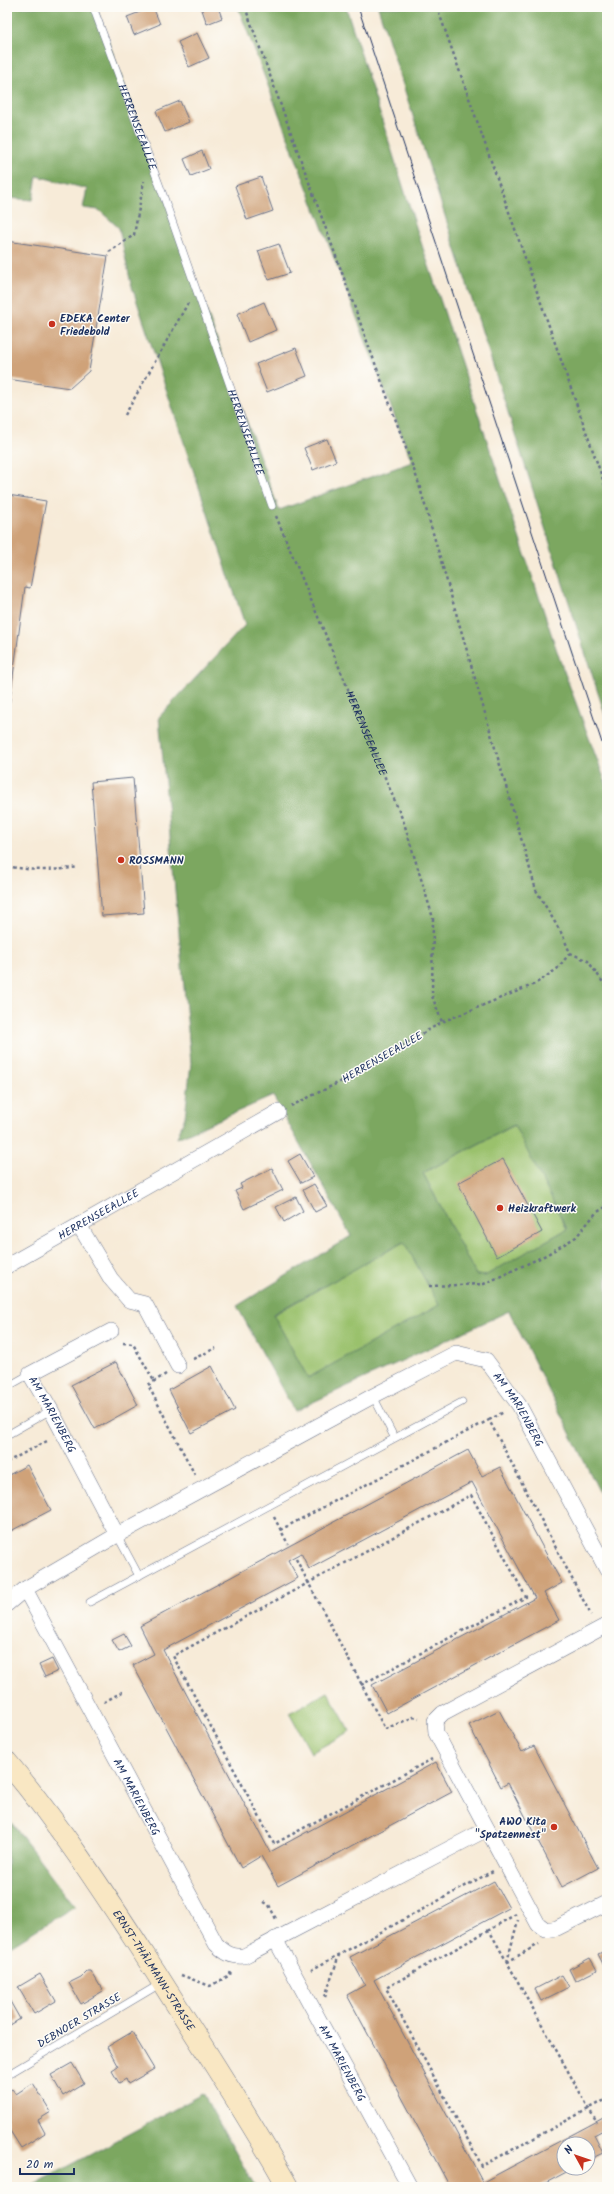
<svg xmlns="http://www.w3.org/2000/svg" width="614" height="2194" font-family="Kalam,sans-serif">
<style>
.green{fill:#9ac16c;stroke:#5a7865}
.forest{fill:#7ba760;stroke:#4b6b5f;fill-rule:evenodd}
.building{fill:#cfa279}
.lines{fill:none;stroke-linecap:round;stroke-linejoin:round}
.lane-casing{stroke:#687189;stroke-width:8}
.street-casing{stroke:#687189;stroke-width:16}
.secondary-casing{stroke:#687189;stroke-width:22}
.path{stroke:#687189;stroke-width:2.5;stroke-dasharray:3 3;stroke-linecap:butt}
.lane{stroke:#fff;stroke-width:7}
.street{stroke:#fff;stroke-width:15}
.secondary{stroke:#f9e7c3;stroke-width:21}
.tram{stroke:#1b2f5e;stroke-width:1}
.poi-dot{fill:#c8321e;stroke:#fdfcf7;stroke-width:1.5}
.labels{text-anchor:middle;stroke-width:3;stroke-linejoin:round;paint-order:stroke}
.street-label{font-size:11px;fill:#1b2f5e;stroke:#fdfcf7}
.poi-label{font-size:11px;font-weight:bold;fill:#1b2f5e;stroke:#fdfcf7;text-anchor:start}
</style>
<rect width="100%" height="100%" fill="#fdfcf7"/>
<filter id="ink" filterUnits="userSpaceOnUse"><feTurbulence type="fractalNoise" baseFrequency=".025" numOctaves="2"/><feDisplacementMap in="SourceGraphic" scale="8" xChannelSelector="R" yChannelSelector="G"/><feConvolveMatrix kernelMatrix="1 2 1 2 8 2 1 2 1" color-interpolation-filters="sRGB"/></filter>
<filter id="wash" filterUnits="userSpaceOnUse"><feTurbulence type="fractalNoise" baseFrequency=".012" numOctaves="4" result="noise"/><feDisplacementMap in="SourceGraphic" scale="16" xChannelSelector="R" yChannelSelector="G"/><feGaussianBlur stdDeviation="0.9" result="paint"/><feColorMatrix in="noise" values="0 0 0 0 0 0 0 0 0 0 0 0 0 0 0 0 0 1.4 0 .05"/><feComposite in="paint" operator="in"/></filter>
<g filter="url(#wash)">
<rect width="100%" height="100%" fill="#f7ebd8"/>
<path class="green" d="M515,1125L567,1229L485,1276L476,1275L423,1173Z
M404,1241L440,1305L308,1378L273,1315Z
M328,1692L350,1731L311,1753L289,1713Z"/>
<path class="forest" d="M7,7H96L279,510L412,462L238,7H346L417,230L561,663L607,786V1507L509,1311L294,1411L237,1306L351,1236L273,1096L177,1138L185,1117L191,1063L159,717L245,625L131,284L119,228L99,210L83,208L87,189L37,176L33,200L7,198ZM514,1125L567,1229L485,1276L476,1275L423,1173ZM404,1242L439,1305L308,1378L273,1314Z
M378,7H607V721Z
M7,1817L75,1906L7,1948Z
M203,2094L255,2187H30L186,2103Z"/>
<g id="blocks">
<path class="building" d="M153,7L160,24L134,35L127,17Z
M201,7H218L222,18L207,24Z
M197,33L209,58L189,67L178,42Z
M180,101L189,122L165,132L156,111Z
M202,151L209,169L191,176L184,159Z
M261,177L273,211L247,220L235,186Z
M7,241L108,256L89,371L70,388L7,379Z
M279,244L290,273L269,280L258,251Z
M264,302L276,330L248,342L237,314Z
M296,348L307,376L267,392L256,364Z
M327,439L336,461L313,470L304,448Z
M8,495L46,501L30,588L25,587L8,714Z
M133,778L144,913L102,916L91,782Z
M300,1154L313,1177L301,1183L288,1161Z
M503,1159L542,1232L497,1257L458,1183Z
M272,1168L283,1190L244,1209L235,1191L242,1188L240,1184Z
M314,1184L327,1206L315,1212L303,1190Z
M296,1197L303,1211L284,1222L276,1207Z
M116,1362L138,1405L95,1429L71,1385Z
M212,1366L235,1410L191,1433L169,1390Z
M468,1450L482,1476L500,1467L551,1563L562,1583L544,1593L559,1620L387,1713L372,1685L535,1598L472,1482L309,1569L301,1553L288,1560L298,1578L163,1650L270,1852L436,1762L452,1792L278,1886L261,1856L241,1868L133,1665L154,1654L140,1626Z
M27,1465L51,1510L7,1533V1476Z
M124,1634L131,1646L119,1652L112,1640Z
M52,1659L58,1671L45,1677L39,1665Z
M499,1710L522,1752L534,1746L598,1868L562,1887L508,1783L501,1787L469,1725Z
M494,1881L509,1908L374,1980L483,2182L607,2116V2128L594,2135L603,2153L588,2160V2144H564V2168H574L538,2187H450L347,1995L365,1985L350,1957Z
M607,1950V1965L604,1966L598,1954Z
M590,1958L597,1970L575,1981L569,1969Z
M87,1971H91L103,1991L81,2004L69,1983L81,1977Z
M40,1974L56,2001L34,2014L18,1987Z
M562,1975L569,1987L541,2001L535,1989Z
M7,1996L20,2019L7,2027Z
M132,2032L154,2069L128,2084L126,2079L119,2083L112,2071L118,2067L107,2047Z
M72,2063L84,2083L63,2096L51,2075Z
M33,2083L51,2112L38,2120L45,2133L21,2148L7,2126V2092L12,2089L16,2094Z"/>
</g>
</g>
<g filter="url(#ink)">
<use href="#blocks" fill-opacity="0" stroke="#687189" stroke-width="1"/>
<g class="lines">
<defs>
<g id="lane">
<path id="s2" d="M93,7L162,192L272,506"/>
<path d="M7,1387L30,1374"/>
<path d="M373,1396L394,1437"/>
<path d="M7,1435L51,1410"/>
<path d="M117,1535L139,1576"/>
<path d="M90,1602L462,1402"/>
<path d="M7,2075L160,1984"/>
</g>
<g id="street">
<path d="M79,1225L111,1279L129,1300L145,1304L178,1366"/>
<path id="s3" d="M7,1266L278,1112"/>
<path id="s4" d="M111,1331L30,1374L51,1410L117,1535"/>
<path id="s5" d="M25,1589L216,1944C225,1953 231,1957 244,1956L487,1829"/>
<path id="s6" d="M7,1604L25,1589L117,1535L373,1396L456,1353L486,1360L519,1405L607,1570"/>
<path d="M607,1625L443,1713L435,1721L436,1733L538,1924L546,1930L557,1928L607,1903"/>
<path id="s7" d="M275,1939L410,2187"/>
</g>
<g id="secondary">
<path id="s8" d="M7,1762C62,1827 108,1899 155,1971C200,2043 247,2113 288,2187"/>
</g>
</defs>
<use href="#lane" class="lane-casing"/>
<use href="#street" class="street-casing"/>
<use href="#secondary" class="secondary-casing"/>
<g class="path">
<path d="M245,7L418,481L536,890L563,936L570,953L557,969L535,984L442,1022L342,1081L291,1106"/>
<path d="M437,7L607,491"/>
<path d="M109,252L134,235L144,181"/>
<path d="M125,415L188,303"/>
<path d="M7,473H8"/>
<path id="s1" d="M276,516L404,823L433,918L432,996L442,1022"/>
<path d="M7,866C30,871 55,871 78,867"/>
<path d="M570,953L588,961L607,988"/>
<path d="M429,1286L484,1284L546,1255L576,1237L596,1213L607,1206"/>
<path d="M123,1343L133,1344L154,1381"/>
<path d="M193,1359L216,1348"/>
<path d="M166,1374L148,1385L195,1475"/>
<path d="M489,1420L504,1412"/>
<path d="M7,1462L49,1440"/>
<path d="M274,1517L288,1544"/>
<path d="M280,1530L489,1420L591,1615"/>
<path d="M296,1559L385,1729L414,1717L419,1718"/>
<path d="M7,1570L12,1580"/>
<path d="M361,1685L526,1597L471,1495L173,1656L274,1844L432,1759"/>
<path d="M104,1702L124,1691"/>
<path d="M264,1902L269,1905L277,1921"/>
<path d="M516,1914L489,1930L597,2123"/>
<path d="M489,1930L386,1988L482,2166L607,2099"/>
<path d="M507,1962L539,1944"/>
<path d="M507,1962L518,1920"/>
<path d="M311,1970L493,1871"/>
<path d="M181,1975L210,1986L230,1975L231,1970"/>
<path d="M325,1997L339,1955"/>
<path d="M605,2137L607,2141"/>
</g>
<use href="#lane" class="lane"/>
<use href="#street" class="street"/>
<use href="#secondary" class="secondary"/>
<path class="tram" d="M358,7L607,758"/>
</g>
</g>
<g class="poi-dot">
<circle cx="52" cy="324" r="4"/>
<circle cx="121" cy="860" r="4"/>
<circle cx="500" cy="1208" r="4"/>
<circle cx="554" cy="1827" r="4"/>
</g>
<g class="labels">
<g class="street-label">
<text dy="4" stroke="none"><textPath href="#s2" startOffset="128">HERRENSEEALLEE</textPath></text>
<text dy="4" stroke="none"><textPath href="#s2" startOffset="452">HERRENSEEALLEE</textPath></text>
<text dy="4" stroke="none"><textPath href="#s1" startOffset="235">HERRENSEEALLEE</textPath></text>
<text transform="translate(382 1057) rotate(-30)" y="4">HERRENSEEALLEE</text>
<text dy="4" stroke="none"><textPath href="#s3" startOffset="105">HERRENSEEALLEE</textPath></text>
<text dy="4" stroke="none"><textPath href="#s6" startOffset="605">AM MARIENBERG</textPath></text>
<text dy="4" stroke="none"><textPath href="#s4" startOffset="138">AM MARIENBERG</textPath></text>
<text dy="4" stroke="none"><textPath href="#s5" startOffset="236">AM MARIENBERG</textPath></text>
<text dy="4" stroke="none"><textPath href="#s8" startOffset="255">ERNST-THÄLMANN-STRASSE</textPath></text>
<text transform="translate(79 2020) rotate(-31)" y="4">DEBNOER STRASSE</text>
<text dy="4" stroke="none"><textPath href="#s7" startOffset="141">AM MARIENBERG</textPath></text>
</g>
<g class="poi-label">
<text x="60" y="322">EDEKA Center<tspan x="60" dy="13">Friedebold</tspan></text>
<text x="129" y="864">ROSSMANN</text>
<text x="508" y="1212">Heizkraftwerk</text>
<text x="546" y="1825" text-anchor="end">AWO Kita<tspan x="546" dy="13">"Spatzennest"</tspan></text>
</g>
</g>
<rect width="614" height="2194" fill="none" stroke="#fdfcf7" stroke-width="24"/>
<g transform="translate(576 2156) rotate(310)"><circle r="19" fill="#fdfcf7" stroke="#a3aaba"/>
<path d="M0-3L7 15L0 10L-7 15Z" fill="#c8321e"/>
<text y="-6" font-size="11" font-weight="bold" text-anchor="middle" fill="#1b2f5e">N</text>
</g>
<path d="M20 2168v6h54v-6" fill="none" stroke="#1b2f5e" stroke-width="2"/>
<text x="26" y="2168" font-size="12" fill="#1b2f5e" stroke="#fdfcf7" stroke-width="3" paint-order="stroke">20 m</text>
</svg>
